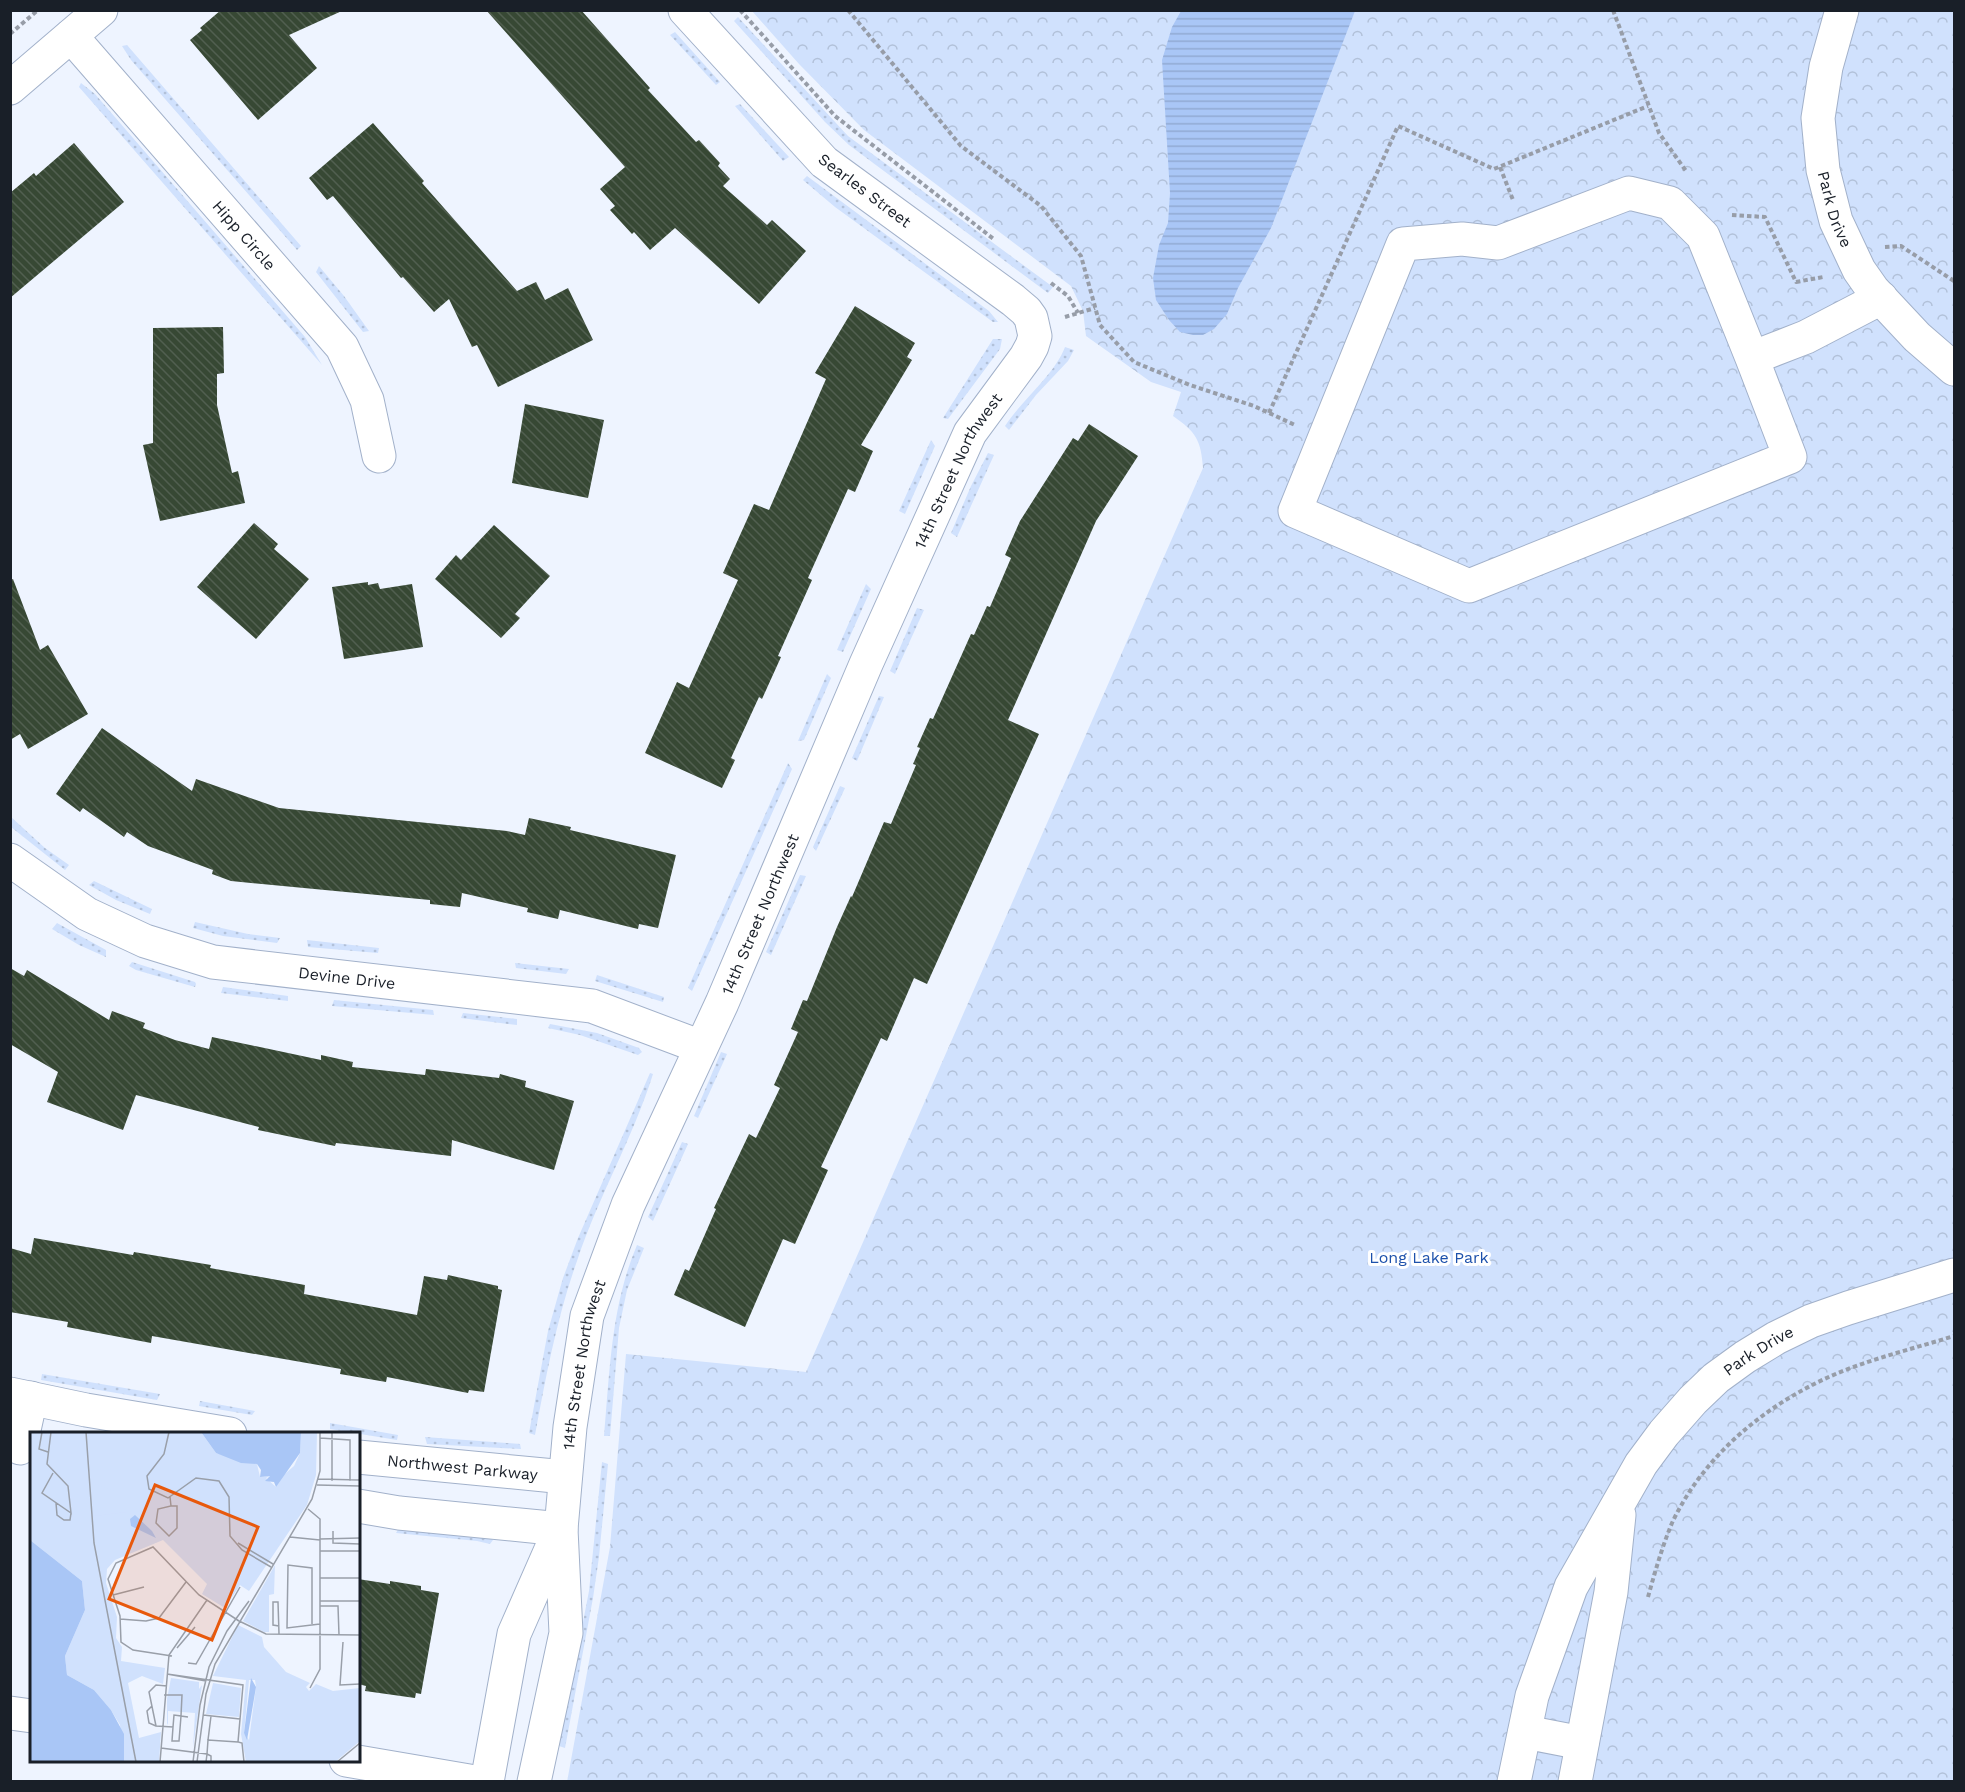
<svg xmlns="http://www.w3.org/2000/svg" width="1965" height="1792" font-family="'Work Sans',sans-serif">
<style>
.grass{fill:url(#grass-dots)}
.park{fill:url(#park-crowns)}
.water{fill:url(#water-rules)}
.building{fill:url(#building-back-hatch)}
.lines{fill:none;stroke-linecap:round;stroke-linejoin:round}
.minor-casing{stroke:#a2b1ca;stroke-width:35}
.path{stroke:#979da8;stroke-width:4;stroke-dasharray:4.5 3;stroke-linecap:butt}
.minor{stroke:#fff;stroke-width:33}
.labels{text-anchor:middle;stroke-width:6;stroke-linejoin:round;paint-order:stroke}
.street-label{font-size:16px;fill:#191f28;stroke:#fff}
.park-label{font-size:16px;fill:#1d51ab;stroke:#fff}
.inset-road{fill:none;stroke:#999fa9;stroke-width:1.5}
.view{fill:#e8590c;fill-opacity:0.15;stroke:#e8590c;stroke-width:3}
.inset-edge{fill:none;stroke:#191f28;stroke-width:3}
</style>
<defs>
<pattern id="grass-dots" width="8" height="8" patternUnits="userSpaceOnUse" patternTransform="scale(1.5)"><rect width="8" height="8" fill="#d0e1fd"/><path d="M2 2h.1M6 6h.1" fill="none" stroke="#b2c1d9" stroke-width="1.8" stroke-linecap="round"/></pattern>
<pattern id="park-crowns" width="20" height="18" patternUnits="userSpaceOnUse" patternTransform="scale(1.5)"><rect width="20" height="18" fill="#d0e1fd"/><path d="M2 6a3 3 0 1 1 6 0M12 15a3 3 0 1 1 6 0" fill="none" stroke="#b2c1d9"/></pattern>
<pattern id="water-rules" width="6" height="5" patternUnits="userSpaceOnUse" patternTransform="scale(1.5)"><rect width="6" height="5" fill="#a9c6f6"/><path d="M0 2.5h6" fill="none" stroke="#91aad3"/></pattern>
<pattern id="building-back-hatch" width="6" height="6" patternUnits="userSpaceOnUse" patternTransform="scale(1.5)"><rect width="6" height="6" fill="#374834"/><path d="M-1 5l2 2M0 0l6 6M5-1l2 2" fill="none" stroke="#515f50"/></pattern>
</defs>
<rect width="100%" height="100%" fill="#eef4ff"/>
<path class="grass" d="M738,17L848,136L1053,287L1048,293L849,145L825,122L734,21Z
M675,32L720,82L716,85L670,35Z
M127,45L301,246L297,250L131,60L122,46Z
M81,83L95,94L305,337L322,365L79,87Z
M740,104L789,157L783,161L735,106Z
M807,176L989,311L998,322H993L835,207L803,180Z
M319,266L344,296L369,331L363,332L316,272Z
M993,339H1002L1000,349L948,419L943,418Z
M1065,347L1074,350L1068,361L1036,395L1009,430L1005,426C1022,400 1055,374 1065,347Z
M931,440L935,446L905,514L899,511Z
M988,453L994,455L957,537L951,533L971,486Z
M866,584L871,589L843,652L837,650Z
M917,608L924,610L895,674L890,671Z
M827,674L831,678L804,740L798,741Z
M879,696L884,697L857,761L852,758Z
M788,763L792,769L692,991L688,988Z
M840,786L845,788L816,851L813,847Z
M11,817L45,848L69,865L65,870L11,827Z
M800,875L806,876L771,955L766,952Z
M94,881L152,909L150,914L116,900L89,885Z
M195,922L248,934L280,938L277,943L223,936L193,928Z
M57,923L106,950V957L79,945L52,929Z
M307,940L379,948L378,953L308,947Z
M132,962L195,982L196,984L195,987L136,970L129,966Z
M515,963L569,969L566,974L516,968Z
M597,975L664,997L663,1002L595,981Z
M223,987L288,996V1001L221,993Z
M334,1000L433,1010L434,1015L332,1006Z
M463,1013L517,1019V1025L461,1018Z
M550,1024L597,1033L639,1048L642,1052L638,1055L580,1035L548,1028Z
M721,1052L727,1054L698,1118L694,1116Z
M650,1073L653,1074C633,1138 598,1197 577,1261C557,1317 546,1376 535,1435L529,1433L548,1331L563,1278L578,1238Z
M682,1142L688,1144L653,1221L648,1217Z
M637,1245L644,1248L627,1290L619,1328L610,1436H604C610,1370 611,1306 637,1245Z
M42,1374L160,1394L157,1400L41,1380Z
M200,1401L255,1411L252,1415L199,1406Z
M330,1423L398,1435L397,1440L330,1429Z
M425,1437L520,1444L521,1449L427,1444Z
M602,1462L608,1464L599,1557L593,1598L565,1748L559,1746L589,1591Z
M399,1528L489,1536L493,1540L490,1544L477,1541L396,1533Z"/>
<path class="park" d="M752,11H1954V1781L567,1782L610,1547L626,1354L806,1372L1203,468C1201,440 1196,432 1173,416L1181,392L1151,382L1086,336L1083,311L1071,286L864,130L799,64Z"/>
<path class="water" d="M1181,11H1355L1271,228L1238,288L1227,314L1214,329L1203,335H1193L1180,332L1169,320L1156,300L1153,278L1159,245L1168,223L1170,193L1162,60L1172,27Z"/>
<path class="building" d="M221,10H344L289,35L317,68L258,120L190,40L202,30L200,28Z
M486,10H581L650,88L648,90L696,142L699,140L720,163L718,166L730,179L723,186L767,225L772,220L806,251L759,304L675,228L650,250L634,232L632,234L610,210L615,206L600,189L625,167Z
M373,123L424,181L422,183L517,291L536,282L545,300L568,288L593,340L498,387L477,345L472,347L449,299L434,312L403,277L401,278L333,196L327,200L309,178Z
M74,143L124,202L10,298V193L34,173L36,176Z
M855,306L915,343L907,357L912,360L861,445L873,451L855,492L848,489L808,578L812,580L778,656L781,657L762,699L759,697L731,758L735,760L722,788L645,753L677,682L689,688L738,580L723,573L754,504L769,510L826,379L815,373Z
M223,327L224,373L217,374V405L232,473L238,471L245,503L160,521L143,445L153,443V328Z
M525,404L604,420L588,498L512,483Z
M1089,424L1138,456L1096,521L1008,720L1039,734L927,984L914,978L887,1041L881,1038L821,1167L828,1170L795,1244L783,1239L745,1327L674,1295L685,1269L689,1271L716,1209L714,1208L749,1134L756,1138L780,1088L774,1085L798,1032L791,1029L803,1000L807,1001L837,927L851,896L852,897L884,822L891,824L916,765L913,764L920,748L917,747L930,718L933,719L971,634L974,635L987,606L990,607L1011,558L1005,555L1020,521L1073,438L1078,441Z
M254,523L278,544L274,549L309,579L256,639L197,587Z
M494,525L550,576L515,614L520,618L501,638L435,579L456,555L461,560Z
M13,579L40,650L48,645L88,714L28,749L20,734L10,740V580Z
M368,582V585L378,583L380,589L412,584L423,647L344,659L332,587Z
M102,728L192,791L196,779L279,808L507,831L525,835L529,818L571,827L570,830L676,855L658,928L639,924L638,929L560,910L558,919L527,912L528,908L462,893L460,907L430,904V900L231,881L212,874L213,870L148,846L127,832L124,837L83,808L80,812L56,794Z
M10,968L24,976L27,970L109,1020L112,1011L145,1023L143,1028L175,1040L209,1049L212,1037L321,1060V1055L353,1062L352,1067L425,1075L426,1069L499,1078L500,1074L526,1081L525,1087L574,1101L554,1170L452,1140L451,1156L336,1143L335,1146L258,1130L259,1127L136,1095L123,1130L47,1102L58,1072L10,1044Z
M34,1238L133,1255L134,1252L211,1265L210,1268L305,1285L304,1294L417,1315L424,1276L447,1280L448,1275L498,1286V1289L502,1290L484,1392L469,1390L468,1393L387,1377L386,1382L340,1374L341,1369L152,1336L151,1343L67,1327L68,1322L10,1312V1248L31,1254Z
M358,1579L390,1584V1581L421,1586V1590L439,1593L421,1694L416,1693L415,1698L365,1691L366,1686L358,1684Z"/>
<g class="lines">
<defs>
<g id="minor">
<path id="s1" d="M1842,10L1826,67L1818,118L1823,170L1836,221L1859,270L1873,290L1917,337L1954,369"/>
<path id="s2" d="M71,36L342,347L367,400L379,456"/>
<path d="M10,88L101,10"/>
<path d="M1752,358L1790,457L1469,586L1295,511L1403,244L1462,239L1498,243L1629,193L1670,203L1703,236L1752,358L1806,337L1881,298"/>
<path id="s3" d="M10,860L87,914L145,941L213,962L592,1006L701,1047"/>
<path d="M10,1394L86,1410L230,1434"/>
<path d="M20,1448L31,1398"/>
<path id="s4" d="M358,1457L565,1477"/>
<path d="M358,1506L399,1513L561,1529"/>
<path d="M10,1713L32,1716"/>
<path d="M1525,1732L1582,1743"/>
<path d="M346,1760L475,1782"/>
<path d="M487,1782L514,1634L557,1536"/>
<path id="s5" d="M534,1782L566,1633L561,1529L570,1427L587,1316L628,1205L722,1003L866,664L970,433L1026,357L1032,346L1035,336L1031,318L1026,311L1013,300L824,162L685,10"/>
<path id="s6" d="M1514,1782L1532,1696L1571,1587L1641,1464L1664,1433L1693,1400L1716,1378L1745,1357L1776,1338L1811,1321L1848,1308L1954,1275"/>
<path d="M1575,1782L1611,1592L1619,1515"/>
</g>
</defs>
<use href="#minor" class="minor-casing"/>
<path class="path" d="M740,10L835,116L995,240
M848,10L961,146L1041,206L1081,256L1100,325L1134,362L1190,385L1254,406L1295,425
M1613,10L1659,133L1686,171
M10,34L38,10
M1500,167L1513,200
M1732,215L1765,217L1796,282L1823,277
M1885,247L1901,246L1954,281
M1051,283L1068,296L1078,313
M1065,317L1095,308
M1269,413L1398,126L1494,169L1648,106
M1648,1597C1655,1572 1662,1547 1672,1523C1707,1448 1781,1392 1859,1365C1890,1354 1922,1346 1954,1336"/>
<use href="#minor" class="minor"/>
</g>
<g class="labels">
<g class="street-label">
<text transform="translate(865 190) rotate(37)" y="6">Searles Street</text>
<text dy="6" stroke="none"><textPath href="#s1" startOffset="204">Park Drive</textPath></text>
<text dy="6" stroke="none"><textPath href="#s2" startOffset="264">Hipp Circle</textPath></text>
<text dy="6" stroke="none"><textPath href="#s5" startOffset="1395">14th Street Northwest</textPath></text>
<text dy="6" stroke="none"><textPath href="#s5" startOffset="909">14th Street Northwest</textPath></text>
<text dy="6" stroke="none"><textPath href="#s3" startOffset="364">Devine Drive</textPath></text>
<text dy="6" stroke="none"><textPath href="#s6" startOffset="510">Park Drive</textPath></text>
<text dy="6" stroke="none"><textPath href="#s5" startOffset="423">14th Street Northwest</textPath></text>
<text dy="6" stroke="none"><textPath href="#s4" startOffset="105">Northwest Parkway</textPath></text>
</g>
<g class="park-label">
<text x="1429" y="1263">Long Lake Park</text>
</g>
</g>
<g transform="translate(30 1432)">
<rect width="330" height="330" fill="#eef4ff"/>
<path d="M245,133L244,162L239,163V200H234L213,189ZM208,193L232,205L234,215L256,240L280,251L276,255L279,259L286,252L303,259L330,256V309L305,330H216L211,302L216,248L183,244ZM219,248H225L226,255L219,308L214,301ZM141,246L169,250V257L172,253L163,316L165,281L138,279V293L137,291V267ZM183,251L211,256L209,285L176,282Z" fill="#d0e1fd" fill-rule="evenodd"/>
<path d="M0,0H171L186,21L227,32L230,45L240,44L236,46L246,55L249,47L264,34L270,21L271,0H287L286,43L277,73L219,159L210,153L195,176L172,162L177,152L133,108L85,128L77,137L76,151L87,185L86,206L92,215L91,229L135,236L133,252L112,244L98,251L109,306L131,300L129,330H94L90,293L81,278L64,258L37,243L35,224L55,178L52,149L0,108Z" fill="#d0e1fd"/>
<path d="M62,51L86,59L96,80L65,84Z" fill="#d0e1fd"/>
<path d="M171,0H271L270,21L246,55L244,50L235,49L240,44L230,45L231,38L227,32L211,31L186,21ZM105,83L122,99L126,106L101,94L100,87ZM0,108L52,149L55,178L35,224L37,243L64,258L81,278L94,302V330H0ZM221,246L226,255L217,308L214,301Z" fill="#a9c6f6"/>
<path class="inset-road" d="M12,0L9,17L18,20M21,0L17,32L38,54L41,81L12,61L23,41M56,0L64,111L106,330M139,0L134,22L117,44L119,57L138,66L166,46L189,49L199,65L200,104L212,118L241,135M290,6L320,8V49M288,47L330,48M302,49V0M287,53L330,54M140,65L141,74L128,77L126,91L139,104L147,96V74H141M26,71L27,83L34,88H40L41,81M278,77L290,87V237L280,256M303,99V111L330,112M260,105L290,108M290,107L330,106M208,111L243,132M290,119H330M290,146H330M83,163L114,155M290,169H330M290,174H308L309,203M90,187L116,189L129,186L156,150M207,188L236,202L330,203M282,192V136L258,133L257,196L290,192M249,194L243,193V170H248L249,202M313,210L310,253L330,252M147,216L165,195M142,224L103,218L91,210L90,184L78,147L86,131L123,115L169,163L209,189M158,231L166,232L210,155M137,242L213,253L208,310L212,311L214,330M137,242L176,249M137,254L126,253L119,260L126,294L143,295L144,283L151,284L149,309H142L143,295M134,263H152L151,284L158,285M122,274L117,279L119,291L126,294M173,283L210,287M178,308L181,284M131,316L177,322L176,330M130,330L139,223L177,168M163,330L170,273L179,235L197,199L219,169M167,330L176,262L185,232L282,67L290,39V0M181,330V324L177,322L178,308L208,310M307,330L330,311"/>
<path class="view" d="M125,53L228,95L182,208L79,167Z"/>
<rect width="330" height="330" class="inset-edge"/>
</g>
<rect width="1965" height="1792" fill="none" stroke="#191f28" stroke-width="24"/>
</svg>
